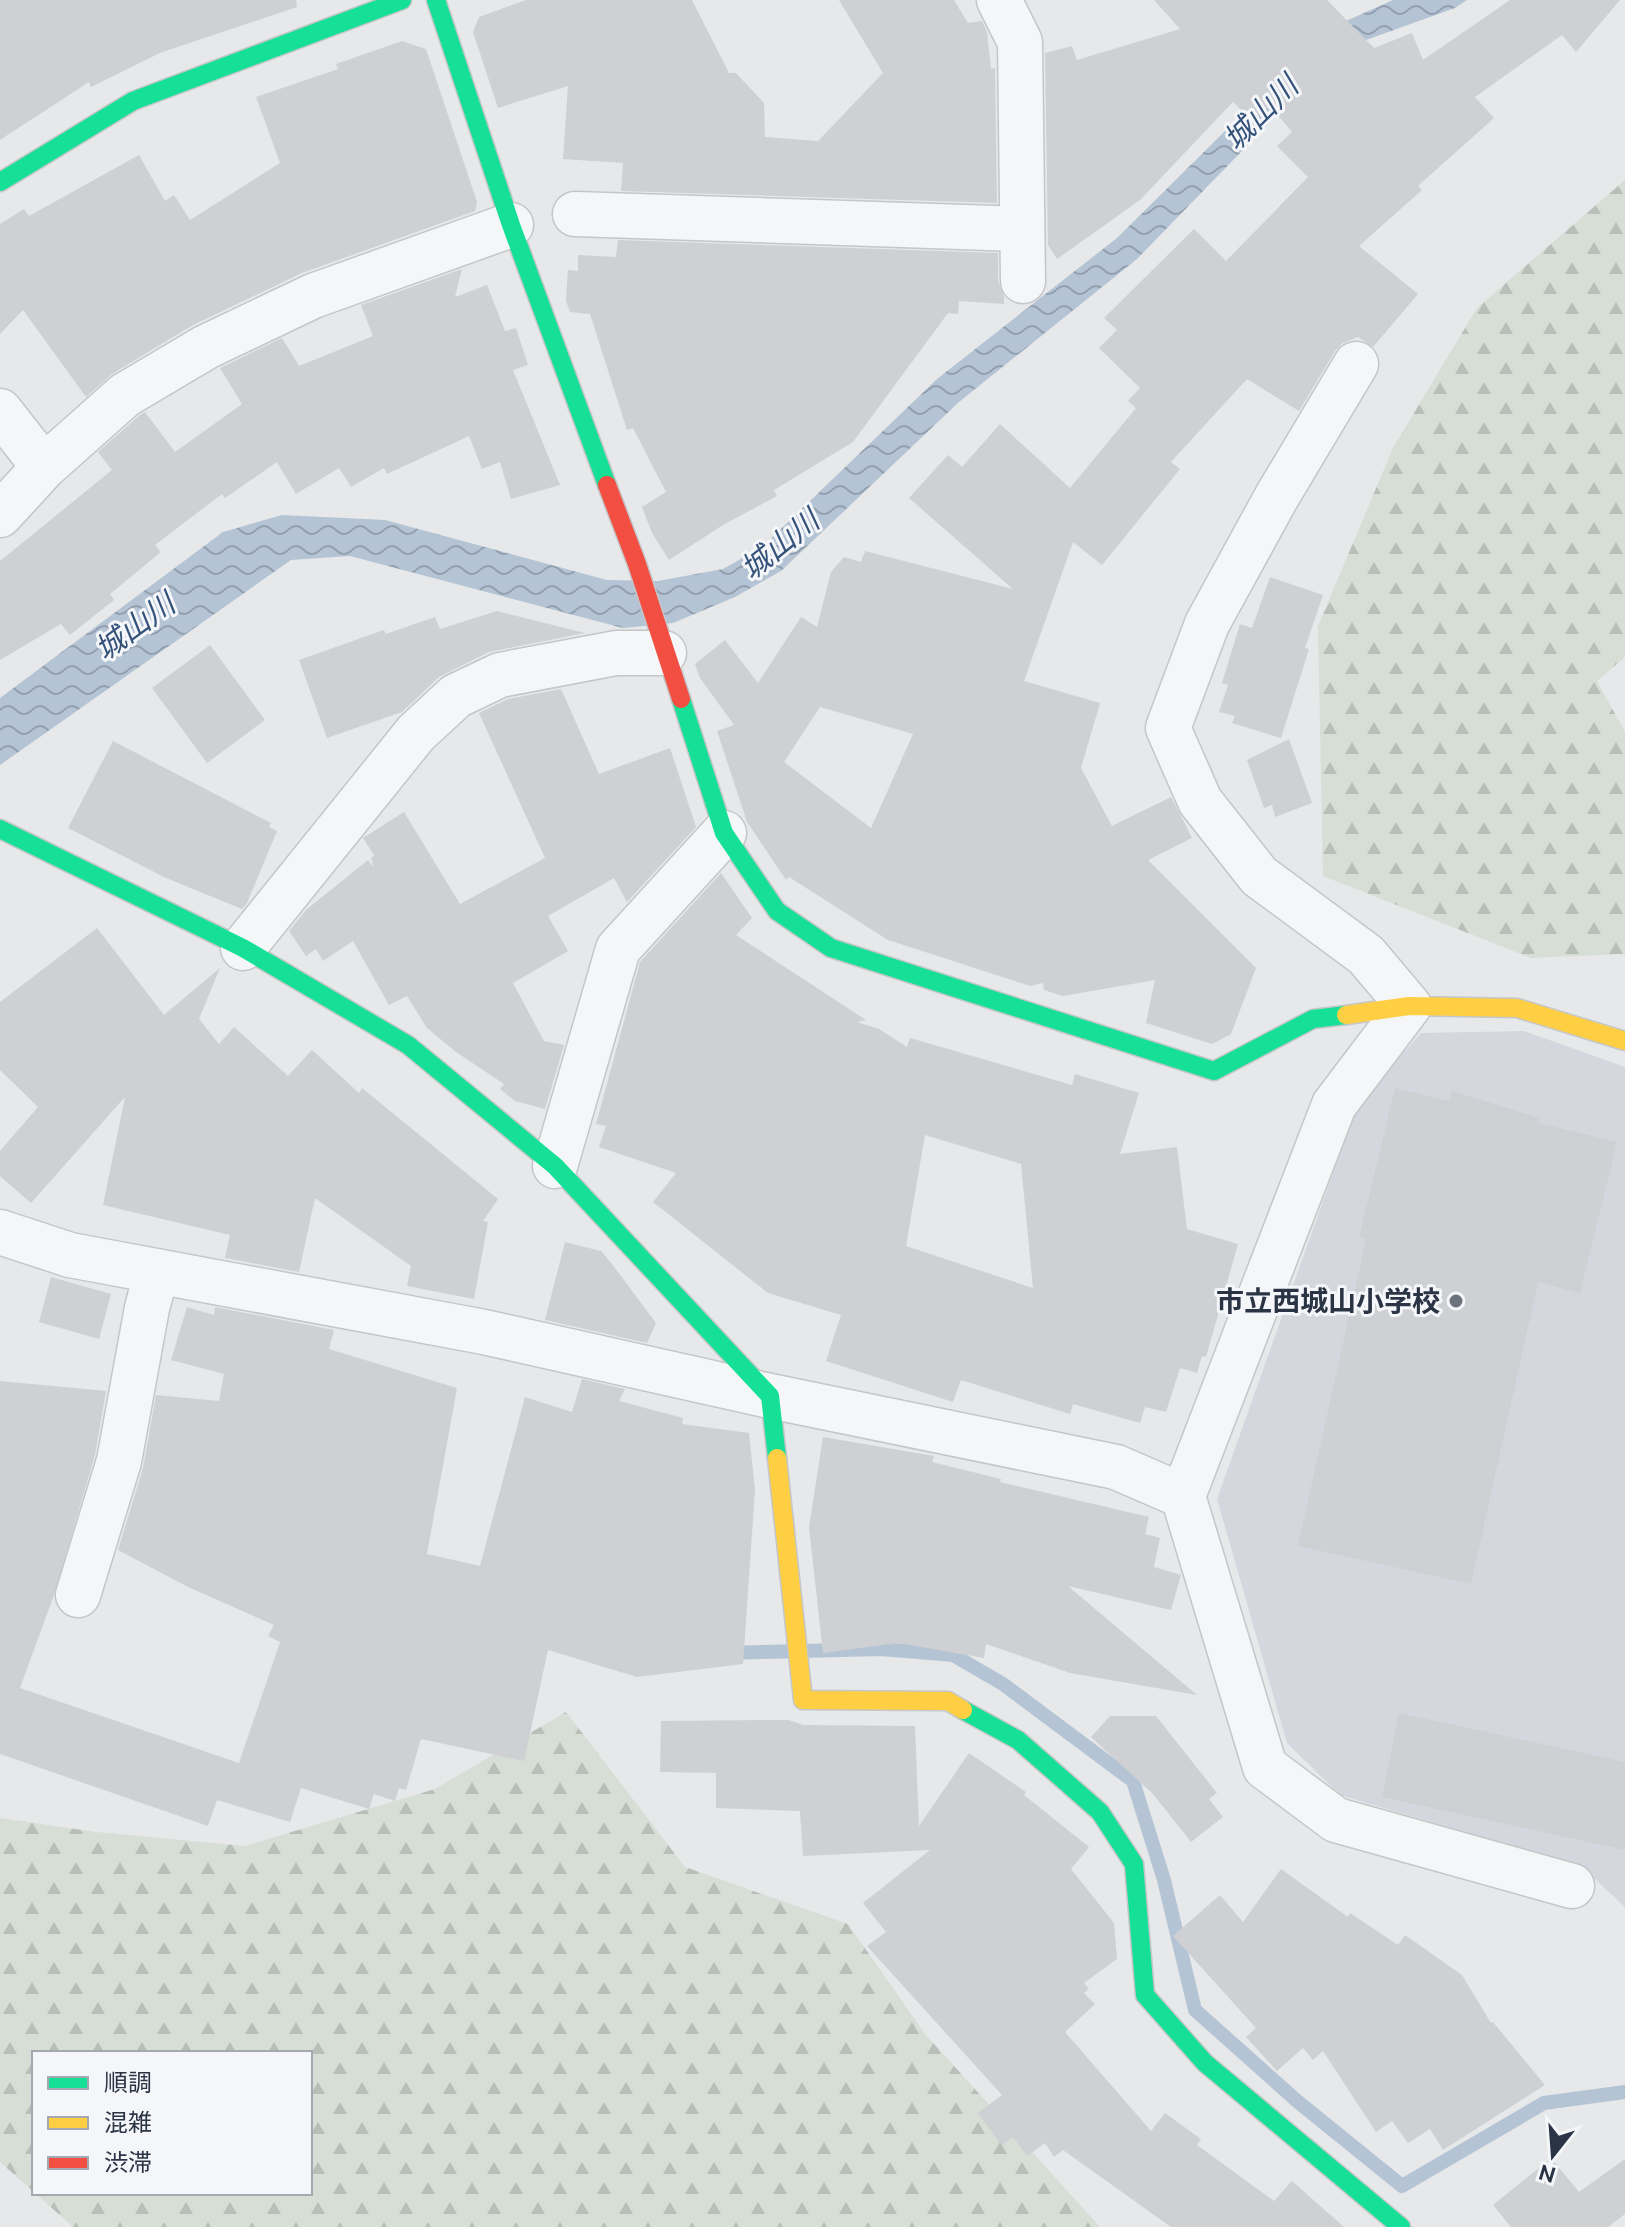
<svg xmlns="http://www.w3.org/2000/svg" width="1625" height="2227" font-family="Ubuntu,'Noto Sans JP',sans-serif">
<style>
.built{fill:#d4d7dd}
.forest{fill:url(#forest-firs)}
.water{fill:url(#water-waves)}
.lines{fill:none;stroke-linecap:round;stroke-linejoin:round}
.stream{stroke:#b4c4d5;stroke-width:14}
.building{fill:#ced0d3;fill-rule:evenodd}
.street-casing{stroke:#c4c6c8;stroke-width:47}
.fast-casing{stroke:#c4c6c8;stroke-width:21}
.slow-casing{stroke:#c4c6c8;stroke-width:21}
.jam-casing{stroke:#c4c6c8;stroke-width:21}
.street{stroke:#f5f6f7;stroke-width:44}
.fast{stroke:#16e098;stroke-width:18}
.slow{stroke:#ffcf43;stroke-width:18}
.jam{stroke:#f24e42;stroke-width:18}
.poi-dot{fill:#6c737f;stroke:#f4f6f9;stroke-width:3}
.labels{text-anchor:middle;stroke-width:6;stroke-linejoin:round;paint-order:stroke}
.poi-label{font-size:28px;font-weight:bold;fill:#2b3445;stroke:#f4f6f9;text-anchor:end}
.water-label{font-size:30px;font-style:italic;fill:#34527a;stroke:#f4f6f9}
</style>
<defs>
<pattern id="forest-firs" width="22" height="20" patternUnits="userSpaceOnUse" patternTransform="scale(2)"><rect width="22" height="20" fill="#d6ded6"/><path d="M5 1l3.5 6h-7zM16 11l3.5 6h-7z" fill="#b8bfb9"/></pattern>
<pattern id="water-waves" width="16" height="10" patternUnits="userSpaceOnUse" patternTransform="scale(2)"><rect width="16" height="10" fill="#b4c4d5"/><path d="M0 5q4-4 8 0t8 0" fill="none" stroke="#93a0af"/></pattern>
</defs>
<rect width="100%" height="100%" fill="#e6e8ea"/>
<path class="built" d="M1524,1031L1625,1067V1907L1582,1867L1340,1795L1287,1743L1217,1499L1358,1103L1421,1033Z"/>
<path class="forest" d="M1625,180V657L1597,681L1625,732V954L1531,958L1323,876L1318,626L1393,448L1477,308Z
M566,1712L685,1867L848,1924L925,2034L1100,2227H73L35,2193H310V2053H34V2192L0,2162V1818L96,1832L245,1846L435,1789Z"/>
<path class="water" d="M1393,0H1467L1455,8L1341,49L1137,259L959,402L781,571L735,597L673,623L623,628L350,556L291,560L0,765V698L223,532L282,515L385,520L607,580L658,581L723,569L762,547L937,379L1117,238L1328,29Z"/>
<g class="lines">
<path class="stream" d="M725,1653L881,1649L953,1655L1003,1684L1133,1781L1164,1880L1195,2010L1297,2101L1402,2186L1544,2103L1625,2092"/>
</g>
<path class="building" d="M0,0H296L297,7L160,53L91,87L89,82L0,140Z
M526,0H692L729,73H736L764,103L765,137L818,141L883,73L839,0H954L968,23L982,21L987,32L991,69L995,68L997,203L621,191L623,163L563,159L568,86L498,108L473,32L479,17Z
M1154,0H1327L1374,48L1412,33L1423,60L1510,0H1620L1576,52L1562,35L1475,97L1494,118L1418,186L1422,190L1359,246L1418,294L1373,347L1358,337L1343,343L1335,351L1299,411L1247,379L1171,462L1180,469L1102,565L1073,542L1024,681L1100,703L1081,768L1112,826L1171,797L1183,820L1192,838L1148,860L1256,968L1231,1034L1212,1044L1146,1023L1155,980L1063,996L1044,990L1043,983L1030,986L888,940L789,877L786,880L747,822L717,731L734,725L700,678L695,664L725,640L758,683L801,617L817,627L831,572L844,557L861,562L865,551L1013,589L909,498L948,455L962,467L1000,424L1070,488L1136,408L1128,401L1140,388L1099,348L1117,330L1104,318L1194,229L1226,261L1308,177L1277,146L1292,132L1270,106L1251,120L1233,102L1140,200L1057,259L1048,245L1045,53L1072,46L1077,60L1180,29ZM820,707L913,734L871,828L784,762Z
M402,41L426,49L477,202L475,211L302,273L193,325L112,374L86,397L23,310L0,334V224L24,209L29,216L139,155L165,201L174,195L190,220L280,163L256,97L338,69L336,64Z
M618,240L998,253V281L1004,297V304L959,301L958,314L948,313L853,442L774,490L777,496L723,525L669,560L652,533L642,507L666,492L633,428L627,430L590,314L570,312L566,301L568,270L578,271V255L616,257Z
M462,269L455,297L487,285L505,331L516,328L528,365L513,370L560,485L511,499L500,462L482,469L469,436L387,474L384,468L351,487L339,468L296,494L277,462L225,498L222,494L155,545L161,552L110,594L114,600L70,635L61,624L0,660V561L112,470L98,452L140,415L145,412L175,452L242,404L220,368L282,338L299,366L373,336L361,305Z
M1270,577L1323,595L1305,648L1309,649L1281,738L1232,723L1235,716L1219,712L1228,685L1222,683L1240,624L1252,628Z
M497,611L585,633L489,652L439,677L402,712L327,738L299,660L384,630L386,634L435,617L440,629Z
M210,645L265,720L207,763L152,688Z
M561,689L599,774L670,748L696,827L627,902L614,878L548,916L568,951L513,983L544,1041L564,1045L545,1109L515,1101L500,1089L504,1084L456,1052L427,1028L407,996L389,1005L353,941L323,961L316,949L306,956L289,931L306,910L368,860L374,868L371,858L374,855L363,838L404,812L460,904L545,858L479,713L508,699Z
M1289,739L1312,803L1275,817L1272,805L1264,808L1247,760Z
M113,741L271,823L269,827L277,831L247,903L242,909L166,878L68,828Z
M721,873L752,918L736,935L866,1020L857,1022L879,1029L907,1047L910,1038L1072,1085L1075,1074L1139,1093L1120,1154L1177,1147L1187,1229L1238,1244L1206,1357L1202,1356L1197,1373L1180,1368L1166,1412L1145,1407L1140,1423L1073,1404L1070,1414L961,1380L953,1402L826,1361L841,1315L768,1293L653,1202L676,1173L599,1147L606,1126L596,1124L640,962ZM925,1135L1021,1164L1033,1288L906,1246Z
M97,928L164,1015L220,968L199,1019L219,1044L234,1027L288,1076L312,1050L359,1093L362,1088L498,1199L483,1221L488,1222L474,1299L407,1286L411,1266L315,1198L299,1272L225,1258L230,1235L103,1205L125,1097L31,1203L0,1176V1151L38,1107L0,1070V1002Z
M1395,1088L1449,1101L1452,1091L1540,1118L1539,1123L1617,1142L1580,1293L1538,1282L1471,1584L1298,1546L1366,1240L1359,1238Z
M565,1242L601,1251L612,1264L656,1323L647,1343L545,1320Z
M51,1277L111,1294L99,1339L39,1322Z
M187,1307L214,1315L215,1307L334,1330L329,1349L457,1388L427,1554L480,1566L525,1397L572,1412L582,1379L625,1389L619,1401L683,1418L682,1424L749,1433L755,1490L743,1664L637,1677L548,1650L524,1761L421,1739L406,1790L399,1788L395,1801L374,1794L369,1809L301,1788L290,1822L217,1800L208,1826L0,1754V1381L106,1391L95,1455L54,1595L20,1688L239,1763L280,1642L268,1636L274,1625L188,1587L118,1550L143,1468L156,1395L219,1401L224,1374L171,1360Z
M823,1437L934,1456L932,1462L1001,1479L1000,1482L1149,1517L1145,1534L1160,1538L1154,1567L1181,1575L1171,1610L1068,1586L1197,1695L1070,1673L986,1644L984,1658L898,1643L823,1653L809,1527Z
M1399,1713L1625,1762V1850L1382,1797Z
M1110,1716H1156L1217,1793L1209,1799L1223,1817L1191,1842L1153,1794L1091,1737Z
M770,1720H789L803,1725L915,1726L919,1826L969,1753L1026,1792L1024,1795L1089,1847L1071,1869L1114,1923L1117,1959L1084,1983L1089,1989L1084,1993L1095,2004L1065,2032L1151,2131L1165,2113L1201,2139L1197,2145L1274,2201L1292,2181L1344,2227H1171L1063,2150L1054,2157L1045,2143L1027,2156L1013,2137L1002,2145L978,2113L1002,2095L867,1946L886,1932L863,1903L930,1850L803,1856L800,1811L716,1808V1773L660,1772L661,1721Z
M1281,1869L1348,1917L1350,1913L1398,1945L1405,1935L1462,1975L1491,2023L1493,2022L1545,2085L1443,2150L1430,2129L1408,2143L1392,2121L1376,2132L1323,2051L1313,2060L1303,2048L1277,2071L1246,2037L1256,2028L1173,1936L1220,1895L1243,1922Z
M1551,2158L1579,2192L1625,2159V2214L1608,2227H1511L1493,2205Z"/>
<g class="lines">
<defs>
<path id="street" d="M999,0L1020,42L1023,281
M575,214L1022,229
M0,411L44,467
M0,515L44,467L125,395L206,347L313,296L511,225
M243,948L416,733L456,696L500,675L616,653H664
M555,1166L618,949L724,833
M0,1232L70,1255L484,1332L770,1396L1116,1467L1183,1496L1334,1105L1409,1006L1366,955L1259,876L1200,801L1168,728L1207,624L1276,498L1356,364
M1183,1496L1265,1767L1336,1820L1572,1886
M78,1595L119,1461L147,1308L157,1271"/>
<path id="fast" d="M436,0L511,225L607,485
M0,182L133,101L402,0
M681,699L724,833L777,911L831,948L1214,1071L1313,1019L1346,1015
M0,829L243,948L408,1045L555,1166L770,1396L777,1458
M963,1710L1018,1740L1100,1812L1134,1864L1145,1995L1205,2063L1401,2227"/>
<path id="slow" d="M1346,1015L1409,1006L1517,1008L1625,1041
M777,1458L803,1700L948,1701L963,1710"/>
<path id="jam" d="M607,485L637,564L681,699"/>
</defs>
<use href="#street" class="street-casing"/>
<use href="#fast" class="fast-casing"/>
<use href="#slow" class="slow-casing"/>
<use href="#jam" class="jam-casing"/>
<use href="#street" class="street"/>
<use href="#fast" class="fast"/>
<use href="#slow" class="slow"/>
<use href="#jam" class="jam"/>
</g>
<circle class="poi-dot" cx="1456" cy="1301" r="8"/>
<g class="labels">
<g class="poi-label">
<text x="1440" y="1311">市立西城山小学校</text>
</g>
<g class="water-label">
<text transform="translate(1261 113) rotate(-45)" y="10">城山川</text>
<text transform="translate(780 545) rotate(-39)" y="10">城山川</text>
<text transform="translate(135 627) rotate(-36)" y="10">城山川</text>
</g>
</g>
<rect x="32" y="2051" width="280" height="144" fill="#f4f6f9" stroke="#a4a8b1" stroke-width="2"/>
<rect x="48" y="2077" width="40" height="12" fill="#16e098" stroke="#a4a8b1" stroke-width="2"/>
<text x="104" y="2091" font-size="24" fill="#2b3445">順調</text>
<rect x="48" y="2117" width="40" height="12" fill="#ffcf43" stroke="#a4a8b1" stroke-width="2"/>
<text x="104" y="2131" font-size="24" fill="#2b3445">混雑</text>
<rect x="48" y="2157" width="40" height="12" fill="#f24e42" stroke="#a4a8b1" stroke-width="2"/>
<text x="104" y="2171" font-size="24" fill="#2b3445">渋滞</text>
<g transform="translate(1553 2155) rotate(197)" stroke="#f4f6f9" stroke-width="6" paint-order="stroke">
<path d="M0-6L14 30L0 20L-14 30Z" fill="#2b3445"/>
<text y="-12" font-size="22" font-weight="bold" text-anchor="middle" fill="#2b3445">N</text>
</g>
</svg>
